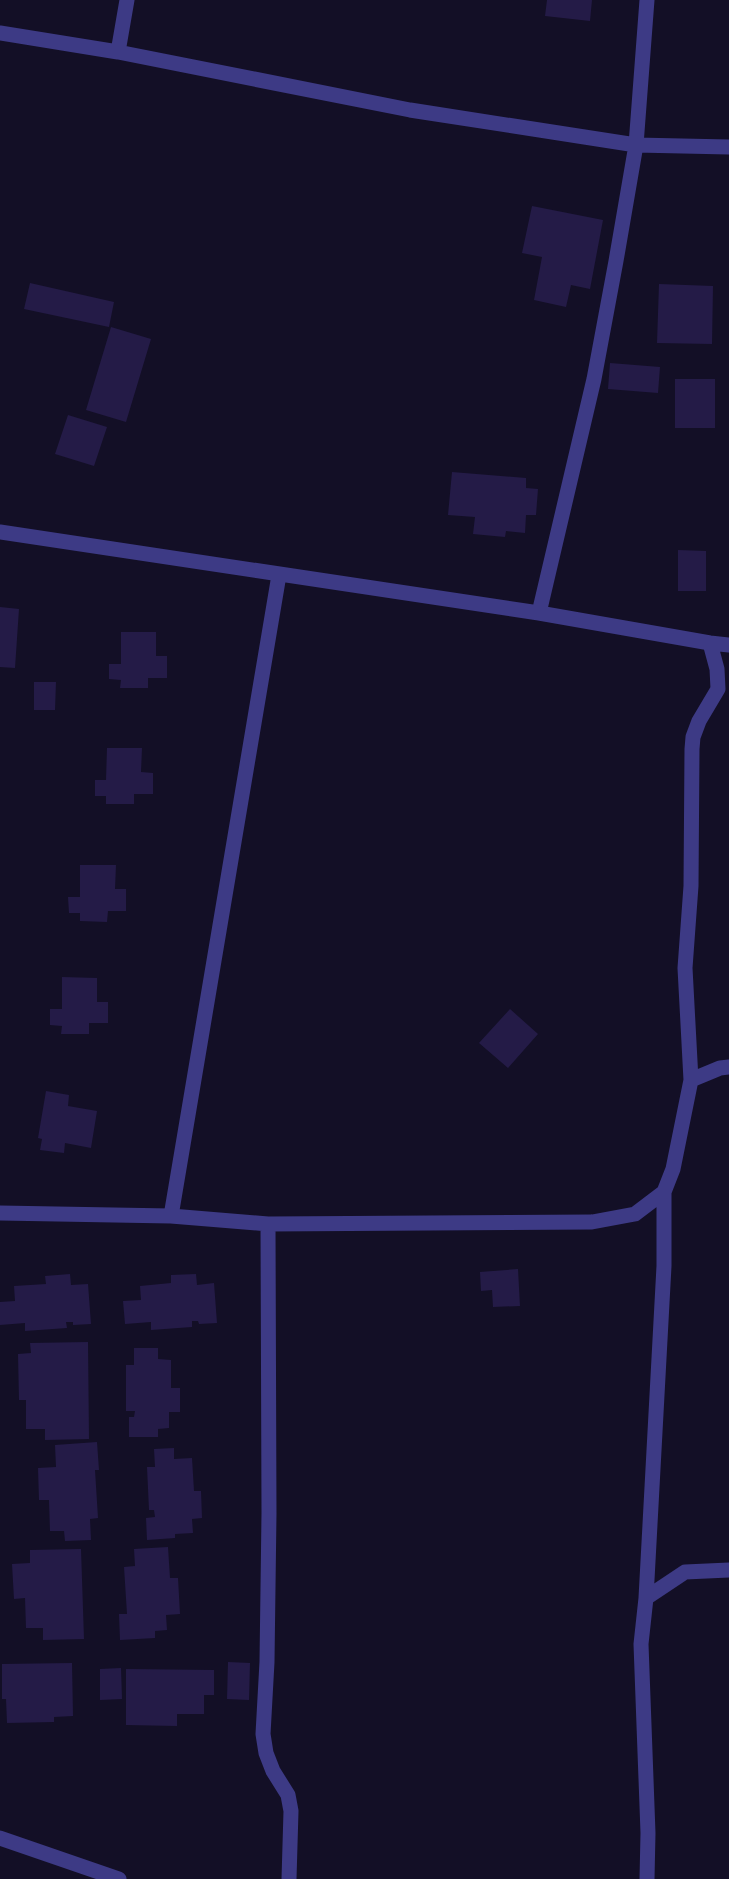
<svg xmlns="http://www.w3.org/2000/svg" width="729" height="1879" font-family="Karla,sans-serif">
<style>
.building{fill:#241b47}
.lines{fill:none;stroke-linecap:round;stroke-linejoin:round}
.street{stroke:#3d3a85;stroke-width:15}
</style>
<rect width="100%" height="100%" fill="#130f26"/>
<path class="building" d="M547,0H592L590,21L545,16Z
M532,206L603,220L590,289L571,285L566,307L534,300L542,257L522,253Z
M30,283L114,302L109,327L24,309Z
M659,284L713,286L712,344L657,343Z
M111,327L151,339L126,422L86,410Z
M610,363L660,367L658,393L608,389Z
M675,379H715V428H675Z
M68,415L107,427L94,466L55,454Z
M452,472L526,478V488L538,489L536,515H526L525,533L506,531L505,537L473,534L475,517L448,515Z
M678,550L706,551V591H678Z
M0,607L19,609L15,668L0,667Z
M121,632H156V656H167V678H148V688H120L121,680L109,679V664H121Z
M34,682H56L55,710H34Z
M107,748H142L141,772L153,773V794H134V804H106V796H95V780H106Z
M80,865H116L115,889H126V911H108L107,922L80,921V913H69L68,897H80Z
M62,977L97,978V1002H108V1023H89V1034H61L62,1026L50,1025V1009H62Z
M510,1009L538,1034L508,1068L479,1043Z
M46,1091L69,1095L68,1106L97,1111L91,1148L65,1143L64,1153L40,1150L42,1139L38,1138Z
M518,1269L520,1306L493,1307L492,1290L481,1291L480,1272Z
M70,1274L71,1285L88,1284L91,1324L73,1325V1322H66L67,1328L25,1331V1323L0,1325V1302L15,1301L14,1286L46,1284L45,1276Z
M196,1274L197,1285L214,1283L217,1323L199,1324L198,1321H192V1327L151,1330V1322L125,1324L123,1301L141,1300L140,1286L171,1283V1275Z
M88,1342L89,1439L45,1440V1429H26V1400H19L18,1354L31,1353L30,1343Z
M134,1348H158V1359L171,1360V1388H180V1412H169V1428L158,1429V1437H129V1417H134L135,1411H126V1365H134Z
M97,1442L99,1470H95L98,1518L90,1519L91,1540L65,1541L64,1531H50L49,1500H39L38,1468L56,1467L55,1445Z
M174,1448V1459L192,1458L194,1491H201L202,1518L192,1519L193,1533L175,1534V1538L147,1540L146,1518L155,1517L154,1510H149L147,1467H155L154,1449Z
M168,1547L170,1578H178L180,1614L166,1615L167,1630L155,1631V1638L120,1640L119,1614H127L124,1567L135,1566L134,1549Z
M81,1549L84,1639L43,1640V1628H26L25,1598L14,1599L12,1564L30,1563V1550Z
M228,1662L250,1663L249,1700L227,1699Z
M72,1663L73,1716L54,1717V1722L7,1723L6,1699H2V1664Z
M121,1668L122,1699L100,1700V1669Z
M126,1669L214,1670V1695H204V1714H177V1726L126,1725Z"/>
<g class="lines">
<path class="street" d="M0,33L118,52L410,110L636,145L729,147
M118,52L127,0
M0,532L539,613L710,643L729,645
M539,613L594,379L616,261L636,145L647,0
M691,1080L720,1068L729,1067
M0,1213L171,1216L268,1224L592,1222L635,1214L664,1192L673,1169L691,1080L685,968L691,886L692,749L693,737L699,721L718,689L717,669L710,643
M171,1216L279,575
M268,1224L269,1513L267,1662L263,1734L266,1753L273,1771L288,1795L291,1811L289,1879
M646,1598L664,1266V1192
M0,1838L119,1879
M647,1879L648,1833L641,1644L646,1598L685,1572L729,1570"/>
</g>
</svg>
